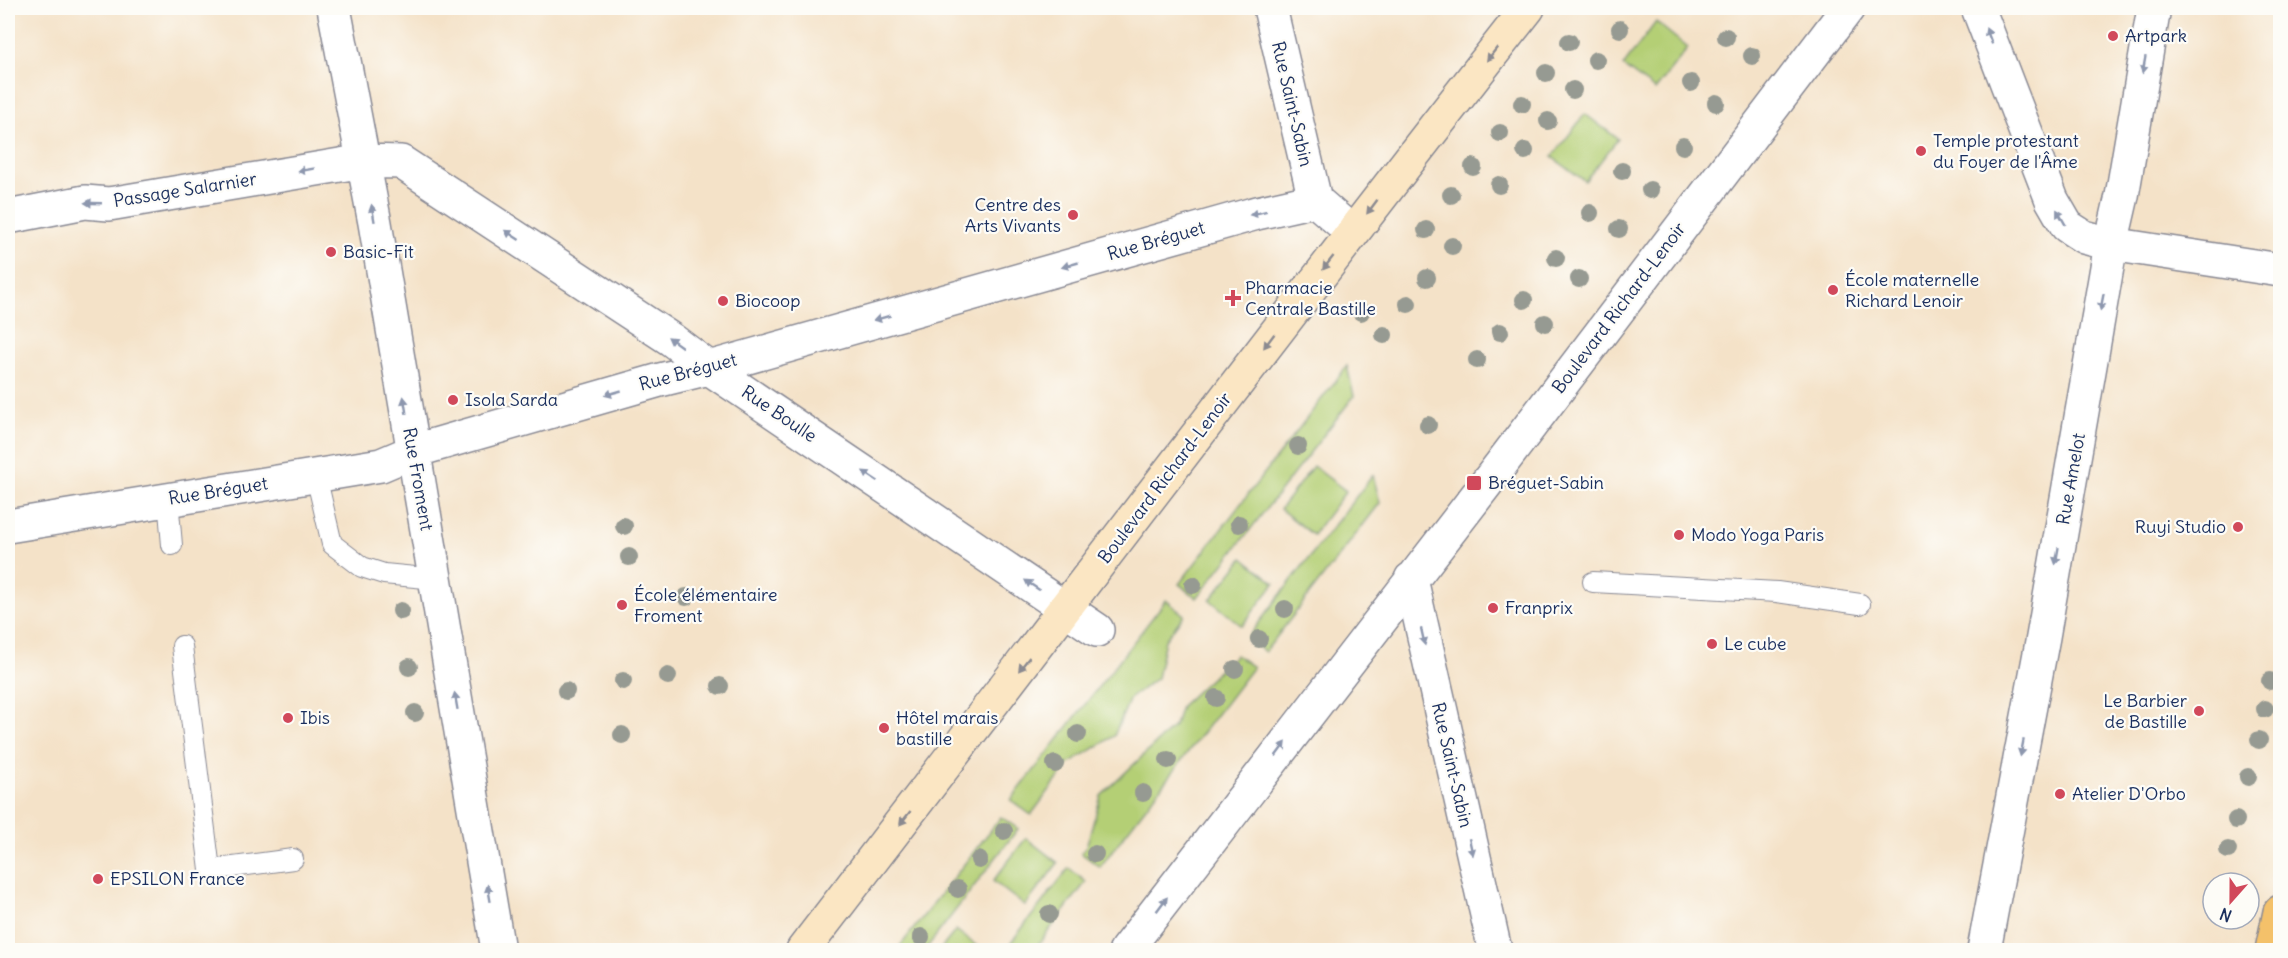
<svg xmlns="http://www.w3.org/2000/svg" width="2288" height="958" font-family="Delius,sans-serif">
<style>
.green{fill:#b4cf75;stroke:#687f6a;stroke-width:1.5}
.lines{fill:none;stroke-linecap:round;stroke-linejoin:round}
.lane-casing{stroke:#888893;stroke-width:22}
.street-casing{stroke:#888893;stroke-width:36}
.secondary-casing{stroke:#888893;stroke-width:36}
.primary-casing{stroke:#888893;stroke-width:36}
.lane{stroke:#fff;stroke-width:20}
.street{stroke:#fff;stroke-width:33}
.secondary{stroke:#fbe6c3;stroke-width:33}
.primary{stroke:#f4c16a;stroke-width:33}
.tree{fill:#969a92}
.oneway{fill:#8d97ae}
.oneway2{fill:#8b8a90}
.poi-dot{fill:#d1495b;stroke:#fdfcf7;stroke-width:2}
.labels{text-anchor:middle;stroke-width:4.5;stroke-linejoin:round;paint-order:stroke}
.poi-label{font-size:18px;fill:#1b2f5e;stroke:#fdfcf7;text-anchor:start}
.street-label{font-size:18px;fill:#1b2f5e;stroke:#fdfcf7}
</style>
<rect width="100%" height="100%" fill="#fdfcf7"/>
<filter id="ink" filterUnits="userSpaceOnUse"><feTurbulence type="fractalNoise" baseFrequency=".0167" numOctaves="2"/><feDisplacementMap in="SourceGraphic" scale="12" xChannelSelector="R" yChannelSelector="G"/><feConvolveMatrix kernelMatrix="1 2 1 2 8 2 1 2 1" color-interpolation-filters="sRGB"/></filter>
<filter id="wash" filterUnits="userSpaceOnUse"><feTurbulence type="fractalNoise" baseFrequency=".008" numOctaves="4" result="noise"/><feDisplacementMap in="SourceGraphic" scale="24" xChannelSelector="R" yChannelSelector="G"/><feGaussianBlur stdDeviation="1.35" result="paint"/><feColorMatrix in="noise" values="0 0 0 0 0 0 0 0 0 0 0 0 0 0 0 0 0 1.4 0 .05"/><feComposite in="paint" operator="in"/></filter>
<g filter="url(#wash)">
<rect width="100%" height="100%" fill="#f4e2c8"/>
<path class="green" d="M1656,22L1688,48L1655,90L1623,66Z
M1585,114L1618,139L1585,181L1552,157Z
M1347,366L1354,396L1197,598L1179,584Z
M1313,466L1346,491L1313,535L1280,509Z
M1373,475L1380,503L1265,652L1247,638Z
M1243,558L1275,583L1242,626L1210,600Z
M1166,600L1184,615L1165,640L1157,678L1130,698L1114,736L1069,764L1031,815L1011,800Z
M1236,655L1253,667L1100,867L1081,853L1086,847L1101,796L1175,725L1181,706Z
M1001,817L1018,829L925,950H897Z
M1026,838L1058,863L1025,906L993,881Z
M1069,868L1086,882L1034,950H1005Z
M956,930L982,950H940Z"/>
</g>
<g filter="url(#ink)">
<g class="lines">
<defs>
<path id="lane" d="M316,476L332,544L362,567L384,574L436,579
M168,499L172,545
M1593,582L1777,592L1860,604
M182,646L210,870L293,859"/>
<path id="street" d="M334,8L375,223L498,950
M1270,8L1315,200
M1978,8L2052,200L2067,226L2084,237L2111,244L2280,270
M1315,200L1352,232
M8,217L85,202L109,204L364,161L401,162L672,340L709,368L1097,630
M8,526L381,465L414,451L660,380L709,368L1257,213L1315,200
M1411,579L1495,950
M1126,950L1489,480L1848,8
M1984,950L2043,637L2111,244L2122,196L2154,8"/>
<path id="secondary" d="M803,950C1045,636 1283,319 1528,8"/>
<path id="primary" d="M2272,950L2280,912"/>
</defs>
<use href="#lane" class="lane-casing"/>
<use href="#street" class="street-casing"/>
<use href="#secondary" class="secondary-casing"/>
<use href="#primary" class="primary-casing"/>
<use href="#lane" class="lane"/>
<use href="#street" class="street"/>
<use href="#secondary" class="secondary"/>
<use href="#primary" class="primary"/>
</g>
<g class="tree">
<circle cx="1620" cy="29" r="9"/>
<circle cx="1726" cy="37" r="9"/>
<circle cx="1569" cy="42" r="9"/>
<circle cx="1752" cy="56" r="9"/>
<circle cx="1596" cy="60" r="9"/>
<circle cx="1546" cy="73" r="9"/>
<circle cx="1691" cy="83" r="9"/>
<circle cx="1573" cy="90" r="9"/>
<circle cx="1716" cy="103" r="9"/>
<circle cx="1522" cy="104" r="9"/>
<circle cx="1548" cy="121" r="9"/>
<circle cx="1500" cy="133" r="9"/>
<circle cx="1683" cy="146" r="9"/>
<circle cx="1525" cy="151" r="9"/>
<circle cx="1473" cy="167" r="9"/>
<circle cx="1622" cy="171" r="9"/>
<circle cx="1499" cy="185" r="9"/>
<circle cx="1650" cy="190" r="9"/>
<circle cx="1451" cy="195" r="9"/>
<circle cx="1590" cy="213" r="9"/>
<circle cx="1619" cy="229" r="9"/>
<circle cx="1426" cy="230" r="9"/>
<circle cx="1452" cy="246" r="9"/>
<circle cx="1556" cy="258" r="9"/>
<circle cx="1427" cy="278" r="9"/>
<circle cx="1579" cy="279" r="9"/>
<circle cx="1524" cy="300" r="9"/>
<circle cx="1408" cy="304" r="9"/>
<circle cx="1361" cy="312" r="9"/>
<circle cx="1545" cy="323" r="9"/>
<circle cx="1500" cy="332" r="9"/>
<circle cx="1384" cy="335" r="9"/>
<circle cx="1477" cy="360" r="9"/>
<circle cx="1428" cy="425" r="9"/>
<circle cx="1298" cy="446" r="9"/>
<circle cx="1239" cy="524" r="9"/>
<circle cx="624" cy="526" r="9"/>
<circle cx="629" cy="557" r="9"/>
<circle cx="1193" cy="585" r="9"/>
<circle cx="686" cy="597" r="9"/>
<circle cx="1285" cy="609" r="9"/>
<circle cx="401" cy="611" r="9"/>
<circle cx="1259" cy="639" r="9"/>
<circle cx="409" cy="667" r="9"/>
<circle cx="1235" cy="669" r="9"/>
<circle cx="668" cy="676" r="9"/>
<circle cx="623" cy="681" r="9"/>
<circle cx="2270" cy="681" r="9"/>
<circle cx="720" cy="686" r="9"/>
<circle cx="566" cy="691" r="9"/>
<circle cx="1216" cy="698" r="9"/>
<circle cx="2265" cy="709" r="9"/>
<circle cx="415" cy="713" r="9"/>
<circle cx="1078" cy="734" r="9"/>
<circle cx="622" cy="735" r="9"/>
<circle cx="2259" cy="740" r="9"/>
<circle cx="1168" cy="760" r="9"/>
<circle cx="1055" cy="764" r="9"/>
<circle cx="2248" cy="777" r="9"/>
<circle cx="1143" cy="793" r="9"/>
<circle cx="2236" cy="820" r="9"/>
<circle cx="1004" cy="831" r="9"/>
<circle cx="2228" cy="850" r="9"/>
<circle cx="1095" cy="854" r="9"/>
<circle cx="979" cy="860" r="9"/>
<circle cx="958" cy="889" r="9"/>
<circle cx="1049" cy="914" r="9"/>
<circle cx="921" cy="937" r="9"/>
</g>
<defs><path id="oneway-solid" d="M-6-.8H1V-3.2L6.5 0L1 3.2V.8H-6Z" transform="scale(1.5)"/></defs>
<g class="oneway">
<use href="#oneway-solid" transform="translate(1989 36) rotate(-111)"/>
<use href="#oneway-solid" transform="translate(2144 65) rotate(100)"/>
<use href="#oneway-solid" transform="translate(306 170) rotate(170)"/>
<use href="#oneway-solid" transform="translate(93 203) rotate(-178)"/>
<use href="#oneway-solid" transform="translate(373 213) rotate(-100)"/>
<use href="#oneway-solid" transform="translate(1258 213) rotate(166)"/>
<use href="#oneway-solid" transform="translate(2061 217) rotate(-120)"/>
<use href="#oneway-solid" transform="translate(512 235) rotate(-147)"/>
<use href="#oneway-solid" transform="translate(1070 265) rotate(164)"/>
<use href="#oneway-solid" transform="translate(2102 302) rotate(101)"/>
<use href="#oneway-solid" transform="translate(882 318) rotate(164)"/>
<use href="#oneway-solid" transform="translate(675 342) rotate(-144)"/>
<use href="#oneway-solid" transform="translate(613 393) rotate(164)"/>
<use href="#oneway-solid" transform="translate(405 405) rotate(-99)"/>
<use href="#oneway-solid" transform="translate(870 476) rotate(-146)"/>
<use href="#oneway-solid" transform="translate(2057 556) rotate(100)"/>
<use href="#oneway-solid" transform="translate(1032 585) rotate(-146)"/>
<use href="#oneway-solid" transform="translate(1423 637) rotate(77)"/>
<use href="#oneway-solid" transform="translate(456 701) rotate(-100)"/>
<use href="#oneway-solid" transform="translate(2022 748) rotate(101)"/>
<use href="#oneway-solid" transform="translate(1281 749) rotate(-53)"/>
<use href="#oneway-solid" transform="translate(1471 847) rotate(77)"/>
<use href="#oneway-solid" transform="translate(489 893) rotate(-100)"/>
<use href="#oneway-solid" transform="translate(1162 904) rotate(-53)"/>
</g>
<g class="oneway2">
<use href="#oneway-solid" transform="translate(1492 54) rotate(128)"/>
<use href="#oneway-solid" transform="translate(1372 207) rotate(127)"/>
<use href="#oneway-solid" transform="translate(1328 263) rotate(128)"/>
<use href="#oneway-solid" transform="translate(1269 341) rotate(127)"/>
<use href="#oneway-solid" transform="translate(1024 664) rotate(128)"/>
<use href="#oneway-solid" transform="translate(905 818) rotate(128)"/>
</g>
</g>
<g class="poi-dot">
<circle cx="2113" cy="36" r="6"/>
<circle cx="1921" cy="151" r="6"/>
<circle cx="1073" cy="215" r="6"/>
<circle cx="331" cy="252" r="6"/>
<circle cx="1833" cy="290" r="6"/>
<path d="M1230 289h6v6h6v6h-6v6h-6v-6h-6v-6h6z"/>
<circle cx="723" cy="301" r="6"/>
<circle cx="453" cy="400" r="6"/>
<rect x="1466" y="475" width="16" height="16" rx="3"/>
<circle cx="2238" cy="527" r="6"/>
<circle cx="1679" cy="535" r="6"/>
<circle cx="622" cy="605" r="6"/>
<circle cx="1493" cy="608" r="6"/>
<circle cx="1712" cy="644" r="6"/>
<circle cx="2199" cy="711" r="6"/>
<circle cx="288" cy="718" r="6"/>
<circle cx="884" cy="728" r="6"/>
<circle cx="2060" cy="794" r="6"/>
<circle cx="98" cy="879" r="6"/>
</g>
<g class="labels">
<g class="poi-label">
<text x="2125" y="42">Artpark</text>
<text x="1933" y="147">Temple protestant<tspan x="1933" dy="21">du Foyer de l'Âme</tspan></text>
<text x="1061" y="211" text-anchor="end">Centre des<tspan x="1061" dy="21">Arts Vivants</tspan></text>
<text x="343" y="258">Basic-Fit</text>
<text x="1845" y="286">École maternelle<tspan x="1845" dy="21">Richard Lenoir</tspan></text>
<text x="1245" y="294">Pharmacie<tspan x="1245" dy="21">Centrale Bastille</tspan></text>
<text x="735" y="307">Biocoop</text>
<text x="465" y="406">Isola Sarda</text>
<text x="1488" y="489">Bréguet-Sabin</text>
<text x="2226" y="533" text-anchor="end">Ruyi Studio</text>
<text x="1691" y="541">Modo Yoga Paris</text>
<text x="634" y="601">École élémentaire<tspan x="634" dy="21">Froment</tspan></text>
<text x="1505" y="614">Franprix</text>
<text x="1724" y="650">Le cube</text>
<text x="2187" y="707" text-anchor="end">Le Barbier<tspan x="2187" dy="21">de Bastille</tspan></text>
<text x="300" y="724">Ibis</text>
<text x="896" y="724">Hôtel marais<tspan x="896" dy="21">bastille</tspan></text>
<text x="2072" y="800">Atelier D'Orbo</text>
<text x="110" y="885">EPSILON France</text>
</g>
<g class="street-label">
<text transform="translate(1292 104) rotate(77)" y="6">Rue Saint-Sabin</text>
<text transform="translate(185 190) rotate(-9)" y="6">Passage Salarnier</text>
<text transform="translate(1156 241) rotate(-16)" y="6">Rue Bréguet</text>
<text transform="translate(1619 308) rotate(-53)" y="6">Boulevard Richard-Lenoir</text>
<text transform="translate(688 372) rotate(-15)" y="6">Rue Bréguet</text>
<text transform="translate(779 414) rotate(34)" y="6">Rue Boulle</text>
<text transform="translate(1165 478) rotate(-53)" y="6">Boulevard Richard-Lenoir</text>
<text transform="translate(418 479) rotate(80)" y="6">Rue Froment</text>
<text transform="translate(2071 479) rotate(-80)" y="6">Rue Amelot</text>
<text transform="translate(218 491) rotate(-9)" y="6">Rue Bréguet</text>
<text transform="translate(1452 765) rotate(77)" y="6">Rue Saint-Sabin</text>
</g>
</g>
<rect width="2288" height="958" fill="none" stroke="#fdfcf7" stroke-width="30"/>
<g transform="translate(2231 901) rotate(201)"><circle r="28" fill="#fdfcf7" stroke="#a3aaba" stroke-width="1.5"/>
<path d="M0-4.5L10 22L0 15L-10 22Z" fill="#d1495b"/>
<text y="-9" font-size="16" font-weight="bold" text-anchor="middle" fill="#1b2f5e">N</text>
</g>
</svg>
